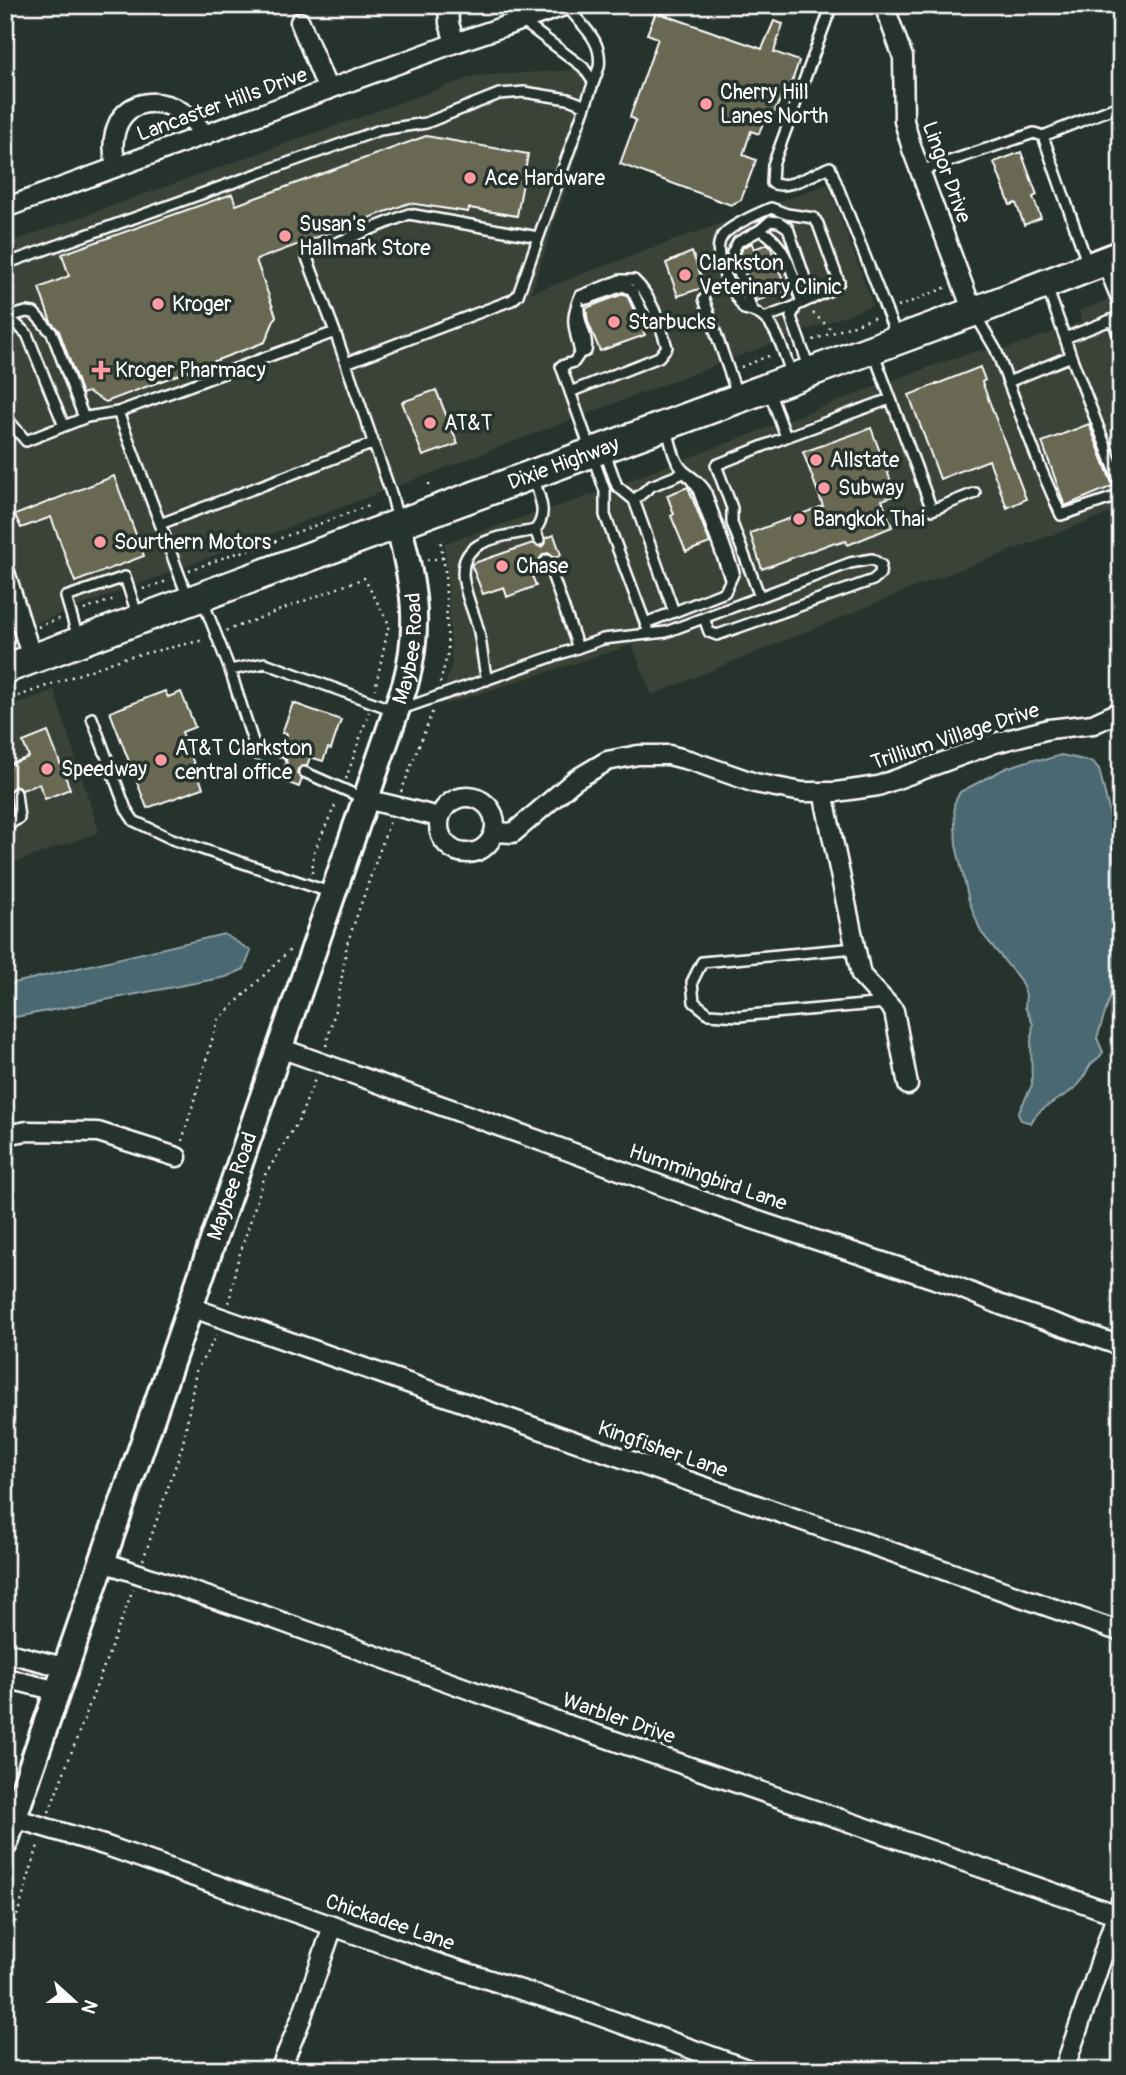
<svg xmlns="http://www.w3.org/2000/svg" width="1126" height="2075" font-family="Pangolin,sans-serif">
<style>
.built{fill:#3a4338}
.water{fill:#4a6871;stroke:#92a4aa;stroke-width:2}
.building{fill:#686853;stroke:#fff;stroke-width:2}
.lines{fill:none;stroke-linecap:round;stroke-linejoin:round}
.service-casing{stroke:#fff;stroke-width:14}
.minor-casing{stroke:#fff;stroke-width:23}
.secondary-casing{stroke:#fff;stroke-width:30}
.primary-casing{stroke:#fff;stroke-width:33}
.path{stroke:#fff;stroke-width:2.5;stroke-dasharray:2 5;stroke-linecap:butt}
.service{stroke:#26332d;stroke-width:9}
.minor{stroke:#26332d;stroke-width:18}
.secondary{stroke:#26332d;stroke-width:24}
.primary{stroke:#26332d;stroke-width:28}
.poi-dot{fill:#ff9aa2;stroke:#26332d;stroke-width:2.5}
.labels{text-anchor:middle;stroke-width:7;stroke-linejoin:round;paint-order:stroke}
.poi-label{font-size:21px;fill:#fff;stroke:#26332d;text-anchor:start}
.street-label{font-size:21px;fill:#fff;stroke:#26332d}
</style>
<rect width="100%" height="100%" fill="#26332d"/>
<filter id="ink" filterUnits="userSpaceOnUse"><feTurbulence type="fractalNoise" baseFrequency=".0143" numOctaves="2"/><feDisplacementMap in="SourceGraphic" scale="14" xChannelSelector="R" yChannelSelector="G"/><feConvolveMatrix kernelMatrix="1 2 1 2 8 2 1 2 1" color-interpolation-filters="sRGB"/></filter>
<g filter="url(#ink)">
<path class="built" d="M606,68L531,293L828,184L873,305L5,635V244L475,76Z
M1121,294V509L930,581L652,695L632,645L446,704V683L452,662L445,543L580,499L882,384L975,351L1006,349L1082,322L1079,311Z
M54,690L99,832L5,866V708Z"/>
<path class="water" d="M1061,755L1093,762L1099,769L1112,823L1114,860L1121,877V963L1097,1038L1103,1052C1099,1060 1096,1059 1091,1064C1085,1072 1084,1081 1075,1088C1061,1100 1040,1105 1031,1123L1021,1120L1018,1114L1032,1085L1031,1041L1033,1024L1025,1007L1026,995L1020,980L981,932L969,901L956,845L954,804L960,792L1006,768L1034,759L1044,760Z
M224,934L251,951L244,969L226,977L5,1019V985Z"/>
<path class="building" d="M656,12L762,49L774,21L783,24L774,52L799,61L787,96L782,95L773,116L766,114L759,134L751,131L743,155L756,160L741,200L731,205L620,164L636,120L630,117L658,38L647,34Z
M426,136L528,154L517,216L469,208L468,212L409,203L256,260L276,316L265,342L106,402L88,392L82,394L59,331L51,322L39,288L69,276L62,254L232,194L236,205Z
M1021,152L1037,195L1033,197L1041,218L1024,225L1016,203L1010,205L994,162Z
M752,243L754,249L767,244L770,246L783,280H785L787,290L756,301L740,255L743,247Z
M692,252L705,287L678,296L666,263Z
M623,294L627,295L645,335L600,351L588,322L586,308Z
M980,367L985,380L982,382L1026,499L1007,508L989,460L940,479L909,395Z
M436,390L458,444L423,456L402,402Z
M1089,424L1113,486L1065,506L1042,442Z
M871,428L896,495L882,500L892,527L848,545L846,541L836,544L835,542L762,569L750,533L823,506L803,452Z
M114,476L144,556L75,582L51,517L21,528L15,515Z
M688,487L710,543L686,552L671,516L674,514L667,495Z
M554,535L561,555L554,558L549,553L544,554L540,558L541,563L529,567L536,586L507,597L504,587L483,594L471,564L533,543L541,547L545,544L546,538Z
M165,691L168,697L181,692L195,727L182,732L203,788L147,808L110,712Z
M293,703L341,720L331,749L328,748L323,761L310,757L307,766L298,769L297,773L302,779L299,787L275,778L278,770L284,769L287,765L286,759L282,756L285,748L282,747L287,734L282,733Z
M48,732L70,789L45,799L39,784L22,790L15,786L10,790L9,795L5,797V766L29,757L23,742Z"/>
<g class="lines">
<defs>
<path id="service" d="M832,5L773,165L772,183C787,191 815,173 830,167L896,335
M522,21L583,67L592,80
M1043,136L1121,105
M920,171L1034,133L1043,136L1088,265
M760,230L770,221L779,222L788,228L812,299
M5,264L380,130L426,123L499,94L524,92L568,99L584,105
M1103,266L1121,310
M1047,287L1065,338L1121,316
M587,299L623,286L632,290L643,313L661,327
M704,299L738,397
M579,309C578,324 589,336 586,351L580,353
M752,310L732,253L738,242L760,230C787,243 793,276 802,303
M975,314L996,350L1008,382L1071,356L1065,338
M6,315L27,334L64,426
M9,317L26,312L34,313L52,333L84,418
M764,318L796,306
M1113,320L1121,342
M335,332L306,255L409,214L538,237
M873,351L932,510L975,493
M1071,356L1121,486
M346,363L512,300L518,295L599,67C603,39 582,27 567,6
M792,375C782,350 776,313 744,309C733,292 705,250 726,232C738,222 757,214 771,208L787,214L814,218L818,224L839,282L831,290L796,306L791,317L809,367
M1008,382L1041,469L1061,515L1121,495
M769,391L786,437L890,399
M570,392L659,357L667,347C660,324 652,296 634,280H620L580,296C569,322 575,328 580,353L574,362L561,366L605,491V515L649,633
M118,412L188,598
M5,416L26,441L87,417L118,412L335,332L392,496L398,521
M667,429C671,442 673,461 684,471C692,478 698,480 705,490L734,572L725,592L674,612
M604,450L617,486L634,500L651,486L681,474L684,471L697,487L730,578
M634,500L674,612L645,623
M160,524L374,443
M535,530L539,540
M547,560L578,648
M760,597L732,523V508L716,465L786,437
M203,601L230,670L265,663L396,711L603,639L666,632L850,563L872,559L881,565L880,574L873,580L717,635L709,632L704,618
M78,638L66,597L125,577L138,617
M230,670L257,754L280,763
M487,680C483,664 482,648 479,632C474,607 447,565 477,546C493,536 517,534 535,530C549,514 539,497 534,479
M92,718L126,809L134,821L172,839L332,893
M304,772L363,798
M5,827L19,818L16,793
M855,948L702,962L692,982L694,1002L709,1014L739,1016L886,1003"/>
<path id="minor" d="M448,5L449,23L455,43
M884,5L903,57L904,121L912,149L973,312
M300,22L328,90
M116,167C114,155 112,145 115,133C123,100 156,96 182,112C191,117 198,127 206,135
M5,208L455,43L567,5
M5,572L32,658
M823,792L861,975L894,1011L908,1085
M439 825a28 28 0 1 1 56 0a28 28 0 1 1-56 0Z
M366,799L439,817
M495,832L513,833L575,780L607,761L638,755H669L692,761L755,783L802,792H836L878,786L995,743L1049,729L1093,724L1121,711
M280,1048L563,1149L740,1215L953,1285L1001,1305L1121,1346
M5,1135L27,1131L98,1132L177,1157
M190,1307L1121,1632
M103,1562L263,1615L537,1714L1121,1916
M5,1652L67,1668
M5,1678L58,1691
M14,1818L107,1846L431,1961L583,2010L750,2070
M280,2070L301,2019L333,1926
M1064,2070L1121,1901"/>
<g id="secondary">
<path id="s1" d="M5,1843L405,685C422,624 413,582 398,523"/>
</g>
<g id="primary">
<path id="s2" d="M5,669L973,312L1121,255"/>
</g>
</defs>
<use href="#service" class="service-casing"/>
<use href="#minor" class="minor-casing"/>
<use href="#secondary" class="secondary-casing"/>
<use href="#primary" class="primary-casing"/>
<path class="path" d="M898,307L947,287
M813,313L834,332
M813,340L876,317
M741,367L771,355
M429,483L430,490
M427,560L443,558
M189,571L230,555L272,544L278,539L368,506
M143,589L167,581
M84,610L117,598
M38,627L61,618
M226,631L364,578L389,624L375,689
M440,683L448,652L445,570L440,538
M5,701L124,658L204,640
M346,779L369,712
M401,792L433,710
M312,873L314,852L337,801
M326,1046L339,995L347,944L390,821
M182,1141L218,1020L291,949
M229,1303L236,1266L265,1175L299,1120L315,1079
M143,1560L183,1444L196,1371L217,1335
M49,1812L133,1589
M5,1956L39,1842"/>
<use href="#service" class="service"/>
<use href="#minor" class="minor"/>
<use href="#secondary" class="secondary"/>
<use href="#primary" class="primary"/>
</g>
</g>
<g class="poi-dot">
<circle cx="706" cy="104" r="7"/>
<circle cx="470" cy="178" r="7"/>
<circle cx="285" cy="236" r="7"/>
<circle cx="685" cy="275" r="7"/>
<circle cx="158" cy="304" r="7"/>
<circle cx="614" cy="322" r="7"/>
<path d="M97.5 359.5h7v7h7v7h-7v7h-7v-7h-7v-7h7z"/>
<circle cx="430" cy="423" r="7"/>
<circle cx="816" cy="460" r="7"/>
<circle cx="824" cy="488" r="7"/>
<circle cx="799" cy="519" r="7"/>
<circle cx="100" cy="542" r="7"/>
<circle cx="502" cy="566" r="7"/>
<circle cx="161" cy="760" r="7"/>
<circle cx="47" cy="769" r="7"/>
</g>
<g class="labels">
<g class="poi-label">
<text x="720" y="99">Cherry Hill<tspan x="720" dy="24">Lanes North</tspan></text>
<text x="484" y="185">Ace Hardware</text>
<text x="299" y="231">Susan's<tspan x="299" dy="24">Hallmark Store</tspan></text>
<text x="699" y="270">Clarkston<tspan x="699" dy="24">Veterinary Clinic</tspan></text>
<text x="172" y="311">Kroger</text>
<text x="628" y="329">Starbucks</text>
<text x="115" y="377">Kroger Pharmacy</text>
<text x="444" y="430">AT&amp;T</text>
<text x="830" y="467">Allstate</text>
<text x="838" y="495">Subway</text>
<text x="813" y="526">Bangkok Thai</text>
<text x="114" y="549">Sourthern Motors</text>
<text x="516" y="573">Chase</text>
<text x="175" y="755">AT&amp;T Clarkston<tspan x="175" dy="24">central office</tspan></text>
<text x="61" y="776">Speedway</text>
</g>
<g class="street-label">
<text transform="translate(222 104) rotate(-20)" y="7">Lancaster Hills Drive</text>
<text transform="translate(947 172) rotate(70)" y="7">Lingor Drive</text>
<text dy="7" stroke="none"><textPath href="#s2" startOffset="595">Dixie Highway</textPath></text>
<text dy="7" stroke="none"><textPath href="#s1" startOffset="1262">Maybee Road</textPath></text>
<text transform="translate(955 736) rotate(-18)" y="7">Trillium Village Drive</text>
<text transform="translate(708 1177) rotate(19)" y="7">Hummingbird Lane</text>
<text dy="7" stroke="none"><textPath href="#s1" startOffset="695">Maybee Road</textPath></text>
<text transform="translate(663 1449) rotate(19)" y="7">Kingfisher Lane</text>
<text transform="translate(619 1718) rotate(19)" y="7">Warbler Drive</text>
<text transform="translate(390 1922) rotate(19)" y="7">Chickadee Lane</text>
</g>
</g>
<rect width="1126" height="2075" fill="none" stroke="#26332d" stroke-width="28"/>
<rect x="14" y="14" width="1098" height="2047" fill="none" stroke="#fff" stroke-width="2.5" filter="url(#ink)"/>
<g transform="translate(74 2001) rotate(111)" stroke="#26332d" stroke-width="5" paint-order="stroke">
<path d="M0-5L12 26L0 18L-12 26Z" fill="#ffffff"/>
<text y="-10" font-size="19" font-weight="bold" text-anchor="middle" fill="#ffffff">N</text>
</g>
</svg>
